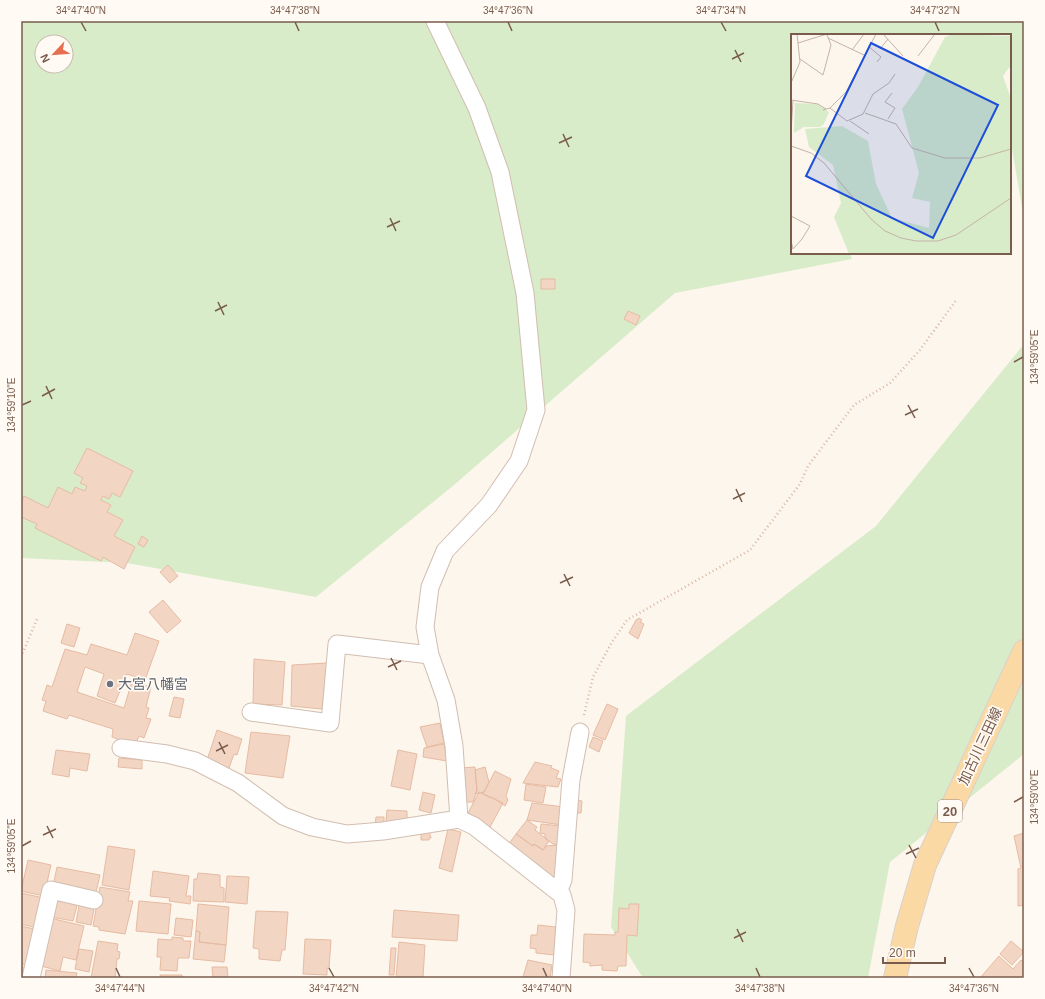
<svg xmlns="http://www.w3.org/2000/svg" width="1045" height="999" font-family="Helvetica,'Noto Sans JP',sans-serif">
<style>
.green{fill:#d8ecc9;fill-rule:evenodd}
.building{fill:#f3d5c3;stroke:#e6bba3}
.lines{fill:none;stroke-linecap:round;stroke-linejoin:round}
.minor-casing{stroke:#d1beb0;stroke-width:19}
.primary-casing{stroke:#dad1cd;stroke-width:24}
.path{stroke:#d9b8a5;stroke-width:2.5;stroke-dasharray:1 3;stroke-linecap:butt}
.minor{stroke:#fff;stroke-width:17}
.primary{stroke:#fbd9a5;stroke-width:22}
.ticks{fill:none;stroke:#7a5c4d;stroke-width:1.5}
.worship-dot{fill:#6b7280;stroke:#fffaf3;stroke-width:1.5}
.labels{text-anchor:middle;stroke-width:3.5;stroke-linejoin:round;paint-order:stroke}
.shield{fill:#fffaf3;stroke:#a28b7f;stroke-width:1}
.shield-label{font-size:13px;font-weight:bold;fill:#7a5c4d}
.worship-label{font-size:14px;fill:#5b616d;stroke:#fffaf3;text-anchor:start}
.street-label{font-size:14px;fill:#7a5c4d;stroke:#fffaf3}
.inset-road{fill:none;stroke:#c5b3a7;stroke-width:1}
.view{fill:#1d4ed8;fill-opacity:0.15;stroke:#1d4ed8;stroke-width:2}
.inset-edge{fill:none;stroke:#7a5c4d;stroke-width:2}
.neatline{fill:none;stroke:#7a5c4d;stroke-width:1.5}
.ticks-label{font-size:10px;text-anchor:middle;fill:#7a5c4d}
</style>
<rect width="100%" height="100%" fill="#fdf6ec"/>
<path class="green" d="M21,21H1024V219L1010,137V35H792V253H850L852,259L675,293L454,485L316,597L127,563L21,558ZM42,42H66V66H42Z
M1024,344V754L890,862L868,978H643L611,927L626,716L876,526Z"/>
<path class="building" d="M541,279H555V289H541Z
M628,311L640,316L636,325L624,319Z
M87,448L133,471L120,497L112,493L109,499L103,496L101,500L111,505L107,512L123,520L114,536L135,547L124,569L103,557L101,561L35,528L37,524L21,517V503L24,496L48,508L58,487L72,494L75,487L85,491L87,486L80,483L83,478L74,473Z
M142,536L148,540L144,547L138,544Z
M168,565L178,576L170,583L160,572Z
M163,600L181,621L167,633L149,612Z
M639,618L642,620L640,622L644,624L638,639L629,633L636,620Z
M67,624L80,628L74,647L61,643Z
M135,633L159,641L145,680L127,674L115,703L97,696L104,674L85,667L77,692L124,708L132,681L151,687L146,707L149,708L146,718L151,719L144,738L139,736L136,743L127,740L125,742L112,737L113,729L69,715L67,719L43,711L46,701L42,700L47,685L52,687L65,649L87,655L91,644L127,655Z
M254,659L285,662L282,705L253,704Z
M327,663L322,709L291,706L292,665Z
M174,697L184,699L180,718L169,716Z
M607,704L618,709L605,740L593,735Z
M440,723L444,743L427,747L420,727Z
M217,730L242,739L237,755L234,754L229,768L207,760Z
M251,732L290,736L283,778L245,773Z
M593,737L603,741L599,752L589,747Z
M444,744L447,761L423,757L424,748Z
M56,750L90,754L87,771L70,768L69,777L52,774Z
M398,750L417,754L410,790L391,786Z
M119,758L142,760V769L118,767Z
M535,762L552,766L551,768L559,771L556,778L561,779L558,787L523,783Z
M475,767L477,790L473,802H464L461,768Z
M485,767L489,782L484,792L475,794L477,790L475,770Z
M495,771L511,779L506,796L508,800L505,806L492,797L491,798L483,794Z
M526,784L546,787L543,803L524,800Z
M423,792L435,795L431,813L419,810Z
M479,792L503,803L489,829L478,822L480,819L468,813Z
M575,800L582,801L581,813H574Z
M532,803L564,807L562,825L527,820Z
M387,810L407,811V820L386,822Z
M376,817H384V825H375Z
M527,820L537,827L535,830L549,841L543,850L534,844L533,846L516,834Z
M541,824L562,826L560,845L553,844L545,838V834L540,833Z
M448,829L461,832L452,872L439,868Z
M421,831H429L431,838H429V840H421Z
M1024,833V905L1018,906V869L1021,868L1014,836Z
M516,834L533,846L534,844L543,850L546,846L560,845L558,881L508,845Z
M108,846L135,850L129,890L102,885Z
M28,860L51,865L44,896L21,891Z
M57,867L100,875L95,896L53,886Z
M153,871L189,876L186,896H191L190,904L169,901L170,898L150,896Z
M198,873L220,875V887L224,888V902L193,901L194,879H197Z
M227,876L249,877L247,904L225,902Z
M100,887L130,892L128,901H133L125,934L99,930V927L93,926Z
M21,893L44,898L37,928L21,924Z
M56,896L78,902L73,921L51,917Z
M80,901L95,904L91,925L76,922Z
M139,901L171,904L168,934L136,931Z
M198,904L229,907L226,945L199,942L200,932L196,931Z
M629,904H639L637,936L627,935L626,966H618L617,971L602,970V965L590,966V963L583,962L584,934L615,935V932H618L619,908L629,909Z
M394,910L459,915L457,941L392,937Z
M256,911L288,912L285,950H282L280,961L259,959V949L253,948Z
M50,918L84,926L76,960L63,957L60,971L41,966Z
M176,918L193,920L191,937L174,935Z
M538,925L556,927L554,955L536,953V949L530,948L531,935H537Z
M21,926L34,929L27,965L21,964Z
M196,931L200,932L199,942L226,945L224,962L193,959Z
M172,937L183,938V941H191L189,958H178L177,971L160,970L161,957H157L158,939L172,940Z
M305,939L331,940L329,968H327V975L303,974Z
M98,941L118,944L117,951L120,952L119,959H117L115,978H91Z
M1011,941L1024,952L1012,965L1000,954Z
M399,942L425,945L423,978H396Z
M391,948H396L394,975H389Z
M79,949L93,951L89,972L75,969Z
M999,956L1013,969L1021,960L1024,963V978H980Z
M528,960L552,965L550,978L523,977Z
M21,966L27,968L25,977L21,976Z
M212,967H227L228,978H213Z
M46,970L77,973L76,978H45Z
M160,975H182V978H160Z"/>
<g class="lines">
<defs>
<path id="minor" d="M435,21L477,108L500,172L525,293L536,410L519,461L489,505L445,551L430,587L425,627L430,655L446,700L454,746L459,819
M251,712L330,723L337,644L430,655
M121,748L167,754L195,761L238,783L283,816L312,827L347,834L383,831L459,819L474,826L562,895L566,910L561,978
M558,892L563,880L571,780L580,732
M31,978L51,890L94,900"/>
<path id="primary" d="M895,978L907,926L925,865L1024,651"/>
</defs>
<use href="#minor" class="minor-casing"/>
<use href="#primary" class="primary-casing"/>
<path class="path" d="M21,657L38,617
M584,715L593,677L612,642L627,620L750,550L800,484L808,466L854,405L890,383L920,350L957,299"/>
<use href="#minor" class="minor"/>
<use href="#primary" class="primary"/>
</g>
<path class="ticks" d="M81,22L86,31M295,22L299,31M508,22L512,31M721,22L726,31M935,22L939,31M735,50L741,62M732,59L744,53M563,134L569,147M559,143L572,137M390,218L396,231M387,227L400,221M218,302L224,315M215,311L227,305M1014,362L1023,357M46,386L52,399M42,396L55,389M22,405L31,401M908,405L915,418M905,415L918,409M736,489L742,502M733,499L745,493M564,574L570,586M560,583L573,577M391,658L397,670M388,667L401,661M219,742L225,754M216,751L228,745M1014,802L1023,797M47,826L53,838M43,835L56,829M909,845L916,858M22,846L31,841M906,854L919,848M737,929L743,942M734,938L746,932M116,968L120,977M329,968L334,977M543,968L547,977M756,968L760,977M969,968L974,977"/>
<circle class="worship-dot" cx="110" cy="684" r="4"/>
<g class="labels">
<rect class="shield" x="938" y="800" width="24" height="22" rx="3"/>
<g class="shield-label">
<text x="950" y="816">20</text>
</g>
<g class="worship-label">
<text x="118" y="689">大宮八幡宮</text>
</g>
<g class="street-label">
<text transform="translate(980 746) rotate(-65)" y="5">加古川三田線</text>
</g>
</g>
<g transform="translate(791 34)">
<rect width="220" height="220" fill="#fdf6ec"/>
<path d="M162,0L220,2V31L212,42L220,65V220H58L43,183L50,169L42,131L18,113L14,95L51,92L77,107L85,150L101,184L138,194L139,168L121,164L128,139L111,75L127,53L154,3ZM4,69L27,70L38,78L33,90L29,93H13L3,99Z" fill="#d8ecc9"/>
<path class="inset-road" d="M92,0L112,22M37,4L73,21M7,9L36,0M77,12L90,23L86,28M89,15L97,5M61,16L73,0M127,22L144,0M9,25L32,41L40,11L36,1M0,49L9,28L6,0M0,66L27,70L35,75M39,74L56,87L72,80L82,60L98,49L104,40M32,76L39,74L55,58L85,0M74,79L105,90L121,114L154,124H189L220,115M97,85L104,74L94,68L101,59M59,87L78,100M0,98L2,67M0,112L20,119L33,129L80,185L94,197L110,204L125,207H147L165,201L220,164M0,182L19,192L11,205L2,215L0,207"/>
<path class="view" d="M80,9L207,71L142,204L15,142Z"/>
<rect width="220" height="220" class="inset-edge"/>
</g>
<rect width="1045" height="999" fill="none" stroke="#fffaf3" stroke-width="44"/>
<g transform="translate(54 54) rotate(244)"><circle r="19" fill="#fffaf3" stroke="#cabbb1"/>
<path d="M0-3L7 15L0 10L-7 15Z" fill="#e76f51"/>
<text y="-6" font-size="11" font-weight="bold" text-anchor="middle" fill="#7a5c4d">N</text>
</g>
<path d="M883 957v6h62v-6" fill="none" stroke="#7a5c4d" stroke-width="2"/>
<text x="889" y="957" font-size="12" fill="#7a5c4d" stroke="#fffaf3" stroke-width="3" paint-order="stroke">20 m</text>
<rect x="22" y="22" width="1001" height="955" class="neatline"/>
<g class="ticks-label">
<text x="81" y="14">34°47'40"N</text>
<text x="295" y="14">34°47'38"N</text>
<text x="508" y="14">34°47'36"N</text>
<text x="721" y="14">34°47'34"N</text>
<text x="935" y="14">34°47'32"N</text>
<text transform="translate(1034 357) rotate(-90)" y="4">134°59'05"E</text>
<text transform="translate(11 405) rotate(-90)" y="4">134°59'10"E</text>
<text transform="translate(1034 797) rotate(-90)" y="4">134°59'00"E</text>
<text transform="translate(11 846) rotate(-90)" y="4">134°59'05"E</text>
<text x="120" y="992">34°47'44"N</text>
<text x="334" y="992">34°47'42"N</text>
<text x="547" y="992">34°47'40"N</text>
<text x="760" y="992">34°47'38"N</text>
<text x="974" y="992">34°47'36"N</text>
</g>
</svg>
